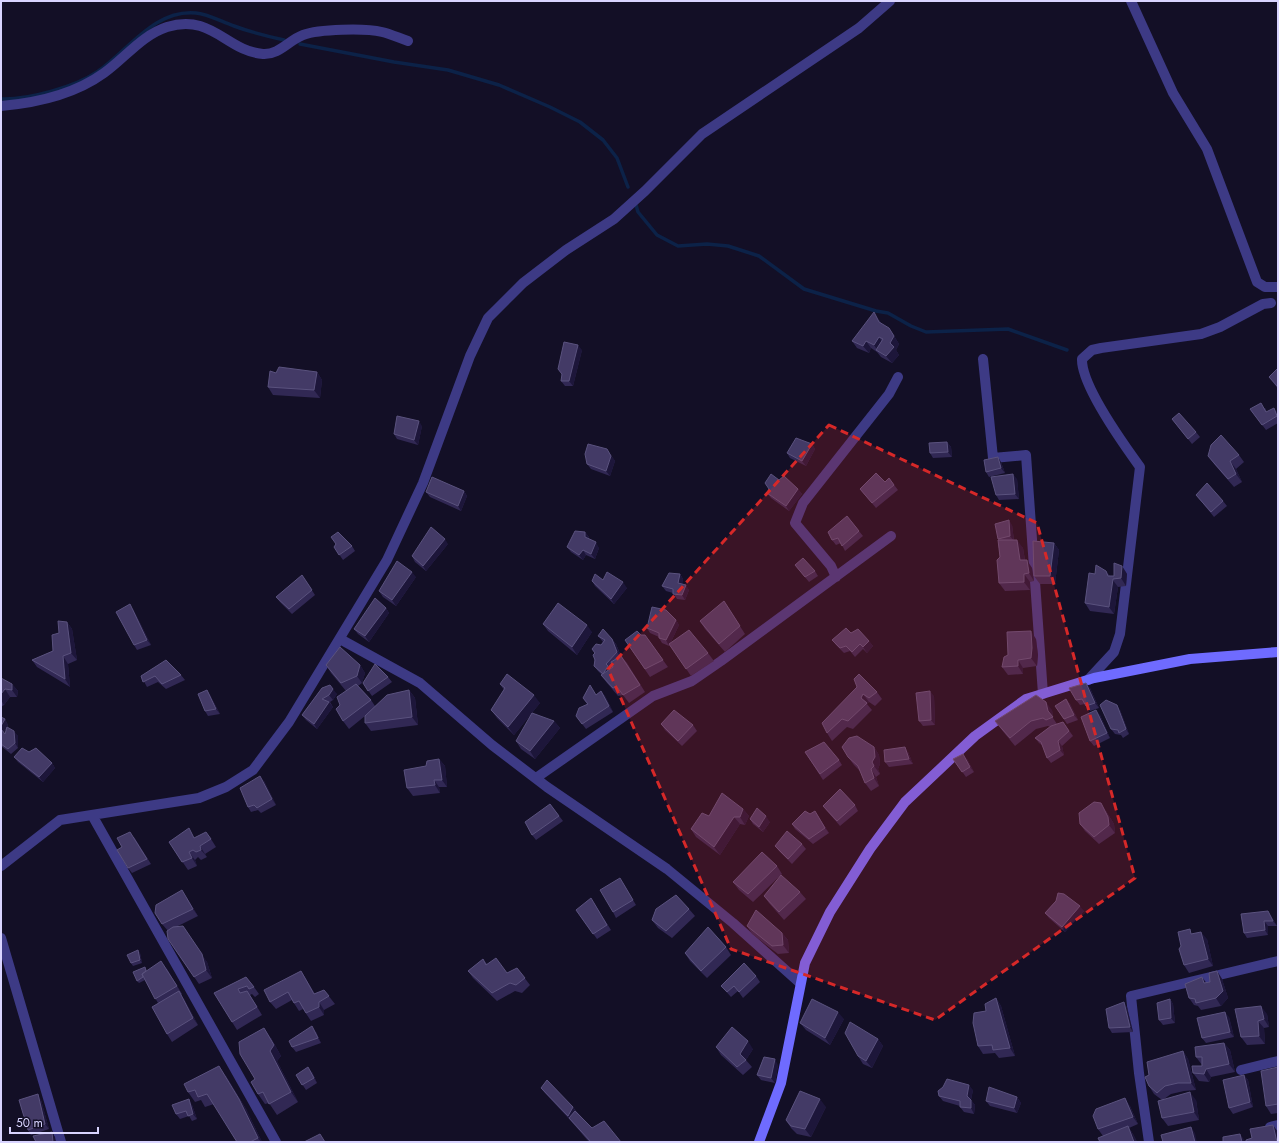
<svg xmlns="http://www.w3.org/2000/svg" width="1279" height="1143" font-family="Jost,sans-serif">
<style>
.lines{fill:none;stroke-linecap:round;stroke-linejoin:round}
.stream{stroke:#0c2248;stroke-width:3.5}
.minor{stroke:#3d3a85;stroke-width:10}
.secondary{stroke:#6f6bff;stroke-width:10}
.wall{fill:#312854;fill-rule:evenodd}
.shaded-wall{fill:#1d163a}
.building{fill:#433a66;stroke:#5a527e}
.marked{fill:#d62828;fill-opacity:0.2;stroke:#d62828;stroke-width:3;stroke-dasharray:8 5;stroke-linejoin:round}
</style>
<rect width="100%" height="100%" fill="#130f26"/>
<g class="lines">
<path class="stream" d="M300,44L394,62L448,70L499,85L550,107L580,122L603,140L617,158L628,187
M1,99C28,100 75,87 97,72C128,51 154,9 196,13C208,14 222,22 234,26C250,32 266,36 284,40
M636,205L638,212L657,235L678,246L707,244L728,246L759,256L804,289L876,311L888,313L911,326L926,332L1008,329L1067,350"/>
<path class="minor" d="M1131,1L1173,93L1207,149L1257,282L1265,287H1278
M1,106C36,103 75,94 104,73C125,58 142,35 167,27C212,13 226,51 263,54C279,55 289,40 303,35C319,29 365,28 382,32C391,34 399,38 408,41
M983,359L993,458L1026,455L1043,694
M836,577L831,566L795,523L803,503L889,394L898,377
M340,639L420,683L492,745L547,787L667,869L733,923L800,983
M1088,680L1114,652L1120,634L1140,467C1124,445 1081,385 1082,359L1092,350L1101,348L1201,334L1220,327L1263,304L1271,303
M536,778L653,696L692,681L721,661L891,536
M92,815L276,1142
M1,866L60,820L199,798L226,787L253,770L289,722L387,560L423,483L470,356L488,318L523,283L566,250L614,219L645,191L702,134L859,28L890,1
M1,938L61,1142
M1241,1070L1278,1061
M1270,1127L1278,1125
M1149,1142L1139,1073L1131,996L1278,961"/>
<path class="secondary" d="M759,1142L781,1083L805,963L830,912L870,849L905,802L975,736L1026,699L1094,678L1190,659L1278,652"/>
</g>
<path class="wall" d="M879,320L881,323L894,336L899,344L896,350L899,355L892,363L881,357L877,352L871,348L869,353L857,348L852,341Z
M582,350L573,386H565L561,381L562,375L558,369Z
M1278,368V389L1269,377Z
M317,372L322,380L320,398L273,395L268,387L276,373Z
M1265,408L1267,412L1278,413V423L1266,430L1250,409Z
M1172,419L1196,432L1200,437L1192,444Z
M422,426L418,445L397,439L394,434Z
M947,442L951,447L952,457L933,458L930,453Z
M812,444L815,449L806,466L790,458L787,453Z
M610,454L615,461L610,476L591,469L587,464Z
M1239,455L1244,462L1236,469L1242,482L1234,487L1214,464L1208,456Z
M1001,462L1005,473L989,477L986,472Z
M889,478L898,490L876,508L864,494L860,489L885,482Z
M1017,479L1019,499L999,500L996,495Z
M779,480L798,489L802,494L789,511L771,498L767,493Z
M464,491L467,496L461,511L430,497L426,492Z
M1196,495L1223,501L1227,506L1214,517Z
M847,516L863,536L845,551L841,543L836,545L832,540Z
M1012,525L1014,540L1023,548L1025,560L1032,568L1034,581L1030,582V590L1005,591L999,583L1000,557L998,540V539Z
M585,532L589,537V539L599,548L595,559L586,555L583,560L571,552L567,547Z
M1054,543L1059,550L1055,584H1040L1034,576Z
M336,544L352,546L355,551L343,560L334,547Z
M448,544L426,571L415,562L412,556Z
M795,565L815,571L818,576L809,582Z
M1122,566L1127,574L1126,586L1118,587L1114,614L1090,611L1085,603L1095,574L1106,571L1110,576H1114Z
M680,574L683,579L682,584L689,590L685,600L677,599L673,593L666,591L662,586Z
M302,575L315,595L292,614L280,602L276,597Z
M416,577L396,606L383,597L379,591Z
M603,580L627,588L614,604L595,586L592,581Z
M386,608L389,613L369,642L358,634L354,629Z
M133,609L151,645L137,650L134,645Z
M729,609L745,634L725,652L705,629L700,621Z
M676,620L679,625L671,642L708,653L714,661L691,676L670,645L669,646L662,643L659,638V637L650,633L647,628Z
M67,622L72,629L77,660L68,664L70,687L37,667L32,660L53,651L59,633Z
M543,624L592,632L577,655L548,631Z
M851,633L869,641L873,646L867,653L863,649L855,657L850,651L844,653L836,645L832,640Z
M641,635H645L668,667L650,677L625,640Z
M598,636L612,639L616,644L621,656L627,663L645,692L629,703L623,695L618,696L607,683L601,675H602L598,671L594,666L595,653L592,649L601,645L603,642Z
M1036,639L1038,655L1037,666L1023,668V674L1008,675L1002,667Z
M326,665H360L365,673L362,683L358,686L371,700L375,706L409,690L415,698L418,725L371,731L365,723V716L349,729L343,721L340,705L346,691L331,673Z
M181,675L185,680L166,689L158,682L147,687L141,676Z
M388,677L392,682L372,696L363,683Z
M1,678L12,684L18,691L17,697H10L4,705L1,707Z
M500,684L540,703L514,735L497,718L491,710L504,690Z
M857,687L877,692L882,699L875,706L869,702L867,704L872,710L853,729L847,727L832,741L827,733Z
M322,688L337,694L333,700L330,702L333,707L317,729L306,720L302,715Z
M1090,688L1099,708L1090,711L1085,704L1080,705L1076,700Z
M207,690L210,695L220,714L208,716L205,711Z
M601,691L605,696L613,712L586,729L576,716L587,704L583,698L596,695Z
M934,696L935,725L923,726L919,721Z
M1066,699L1070,704L1078,720L1067,724L1055,706Z
M1052,710L1053,718L1057,724L1063,722L1073,736L1062,746L1064,755L1051,763L1047,758L1043,746L1039,743L1035,738L1050,727L1048,726L1036,729L1015,746L1001,729L995,721Z
M1120,710L1129,734L1123,738L1121,735L1115,734L1111,729Z
M1100,715L1110,738L1094,746L1090,741Z
M1,717L5,719L8,725L7,727L18,736V748L11,754L1,746ZM7,728L5,734L4,732Z
M554,721L560,728L535,759L521,749L516,741Z
M661,724L693,725L697,731L682,746L665,730Z
M874,747L879,755L880,764L878,769L880,774L876,777L879,786L871,791L865,783L860,771L854,765L848,757Z
M805,752L839,760L842,765L823,780Z
M908,752L913,764L889,767L885,762Z
M14,757L52,763L55,768L43,782L18,762Z
M439,759L445,766L447,787H439L440,793L413,796L407,788L426,766Z
M953,759H967L974,772L966,777Z
M264,781L276,805L261,813L258,810L251,812L248,807Z
M550,804L563,821L536,840L532,835Z
M855,805L858,811L840,826L827,811L823,806Z
M743,809L749,816L745,825L740,824L720,855L696,837L691,829L709,816Z
M1106,811L1114,824L1115,833L1099,844L1085,831L1080,824Z
M810,814L818,816L829,833L813,844L795,829L792,824Z
M750,819L770,822L763,832L753,824Z
M134,837L151,864L132,873L128,868L122,847Z
M211,839L216,847L205,854L207,857L201,860L198,857L195,860L197,866L188,870L169,842Z
M802,844L806,849L792,864L779,851L775,846Z
M777,866L782,874L753,902L739,890L733,882Z
M623,883L636,905L616,918L613,912Z
M800,892L806,899L784,920L769,903L764,896Z
M187,898L198,916L178,926L207,962L212,978L199,984L168,939V931L162,924Z
M1056,901L1084,911L1065,932L1049,918L1045,913Z
M594,903L611,930L597,939L576,910Z
M689,909L695,916L672,938L658,928L652,920Z
M1271,916L1277,926H1268V935L1247,938L1244,933Z
M747,926L782,933L788,940L789,953L778,954L752,934Z
M1207,939L1213,966L1189,973L1184,965Z
M726,947L731,955L707,978L690,961L685,953Z
M138,950L140,953L142,963L133,966L131,963Z
M483,959L487,964L507,973L517,968L530,985L522,993L515,991L497,1001L473,978L468,971Z
M146,969L147,971L167,969L182,994L181,995L184,999L198,1025L172,1042L167,1034L158,1003L145,980L139,983L137,981Z
M301,971L306,979L315,994L324,990L335,1004L324,1010V1015L311,1021L303,1009L299,1011L292,1000L276,1009L270,1002Z
M1217,971L1222,979L1228,998L1221,1006L1201,1010L1198,1006L1194,1005L1189,998L1206,983L1210,982Z
M756,976L760,982L743,998L738,991L731,997L721,986Z
M246,977L254,987L259,994L255,997L252,994L250,995L262,1015L237,1030L214,993Z
M996,998L1001,1006L1015,1056L999,1058L995,1053L983,1054L978,1046L986,1011Z
M1170,999L1173,1004L1175,1023L1163,1025L1159,1020Z
M1127,1007L1133,1032L1112,1033L1109,1028Z
M1235,1009L1267,1014L1269,1027L1264,1028L1265,1044L1247,1045L1241,1037Z
M1229,1017L1234,1037L1206,1043L1202,1038Z
M844,1019L830,1045L806,1030L800,1023Z
M316,1032L321,1043L296,1052L292,1047Z
M271,1038L281,1056L277,1061L298,1102L277,1115L269,1103L265,1104L258,1094L255,1079Z
M878,1039L883,1046L872,1068L863,1064L858,1056Z
M1224,1043L1230,1050L1235,1072L1211,1077L1209,1082L1199,1081L1193,1073L1202,1066V1065L1196,1057Z
M716,1047L753,1049L746,1060L752,1067L743,1075L721,1055Z
M1183,1051L1188,1059L1196,1090L1184,1091L1171,1094L1164,1099L1196,1100L1199,1120L1168,1126L1162,1118V1100L1154,1094L1149,1086Z
M778,1065L775,1083L761,1080L757,1075Z
M1278,1067V1113L1271,1114L1266,1106Z
M312,1072L317,1083L306,1090L296,1075Z
M1244,1075L1248,1080L1253,1107L1233,1114L1229,1108Z
M226,1076L246,1109L262,1142H237L214,1104L205,1107L201,1100L195,1102L188,1092Z
M541,1088L573,1107L576,1111L592,1128L621,1142H589L571,1121L545,1093Z
M973,1090L971,1100L975,1105L974,1114L964,1112L960,1107V1106L943,1101L939,1096Z
M1017,1097L1021,1103L1017,1113L990,1106L986,1101Z
M41,1100L49,1129L31,1135L28,1130Z
M192,1105L197,1119L192,1121L189,1116L180,1119L176,1114Z
M1130,1106L1138,1124L1129,1128L1133,1134L1137,1142H1100L1103,1136L1098,1129Z
M826,1107L811,1137L797,1134L791,1128L786,1120Z"/>
<path class="shaded-wall" d="M874,312L879,320L884,330L879,322Z
M889,328L899,344L896,350L899,355L892,363L886,356L890,343Z
M879,337L884,345L878,351L874,345Z
M866,341L871,348L869,353L863,346Z
M578,345L582,350L573,386L569,381Z
M317,372L322,380L320,398L314,390Z
M1274,408L1278,413V418L1277,416Z
M419,421L422,426L418,445L414,440Z
M947,442L951,447L952,457L948,452Z
M812,444L815,449L806,466L802,461Z
M607,449L615,461L610,476L606,471Z
M998,457L1001,462L1005,473L1001,468Z
M1230,461L1236,469L1242,482L1236,474Z
M1013,474L1017,479L1019,499L1015,494Z
M798,489L802,494L789,511L786,506Z
M464,491L467,496L461,511L458,506Z
M1009,520L1012,525L1014,541L1010,536Z
M585,532L589,537L588,543L585,537Z
M445,539L448,544L426,571L423,566Z
M1017,540L1023,548L1026,568L1020,560Z
M596,542L599,548L595,559L591,554Z
M1054,543L1059,550L1055,584L1050,576Z
M583,550L586,555L583,560L579,555Z
M1027,560L1032,568L1034,581L1029,573Z
M1122,566L1127,574L1126,586L1121,578Z
M1106,571L1118,587L1114,614L1109,607L1108,576Z
M412,572L416,577L396,606L392,600Z
M680,574L683,579L682,588L678,583Z
M1024,574L1030,582V590L1024,582Z
M623,582L627,588L614,604L611,599Z
M686,585L689,590L685,600L682,595Z
M130,604L133,609L151,645L147,640Z
M386,608L389,613L369,642L365,636Z
M676,620L679,625L669,646L666,640Z
M67,622L72,629L77,660L71,653Z
M587,625L592,632L577,655L572,647Z
M1031,631L1036,639L1038,655L1037,666L1031,658Z
M612,639L616,644L621,657L617,652Z
M869,641L873,646L867,653L863,647Z
M63,656L68,664L70,687L65,679Z
M1018,660L1023,668V674L1018,666Z
M360,665L365,673L362,683L357,676Z
M608,666L612,671L603,674Z
M1086,683L1090,688L1099,708L1095,703Z
M12,684L18,691L17,697L12,690Z
M5,689L10,697L4,705L1,700V694Z
M333,689L337,694L333,700L329,695Z
M207,690L210,695L220,714L216,709Z
M409,690L415,698L418,725L412,717Z
M601,691L605,696L613,712L609,706Z
M930,691L934,696L935,725L931,720Z
M863,694L869,702L867,704L861,698Z
M534,695L540,703L514,735L508,727Z
M1066,699L1070,704L1078,720L1074,715Z
M329,702L333,707L317,729L314,724Z
M1046,702L1052,710L1053,718L1048,711Z
M1117,705L1120,710L1129,734L1126,729Z
M1096,710L1100,715L1110,738L1107,733Z
M5,719L8,725L4,732L1,729V726Z
M554,721L560,728L535,759L530,751Z
M14,731L18,736V748L15,743Z
M1058,741L1062,746L1064,755L1060,750Z
M874,747L879,755L880,764L878,769L880,774L874,766L872,762Z
M905,747L908,752L913,764L909,759Z
M963,754L967,759L974,772L970,767Z
M439,759L445,766L447,787L442,780Z
M52,763L55,768L43,782L39,777Z
M871,769L876,777L879,786L874,778Z
M260,776L264,781L276,805L272,799Z
M434,780L439,787L440,793L435,785Z
M1101,803L1106,811L1114,824L1115,833L1109,825Z
M743,809L749,816L745,825L740,817Z
M815,811L818,816L829,833L825,828Z
M766,816L770,822L763,832L759,827Z
M734,817L740,824L720,855L714,847Z
M200,846L205,854L207,857L201,850Z
M189,852L195,860L197,866L192,858Z
M182,890L187,898L198,916L193,909Z
M1080,906L1084,911L1065,932L1062,927Z
M1268,911L1277,926L1273,921Z
M1264,921L1268,926V935L1265,930Z
M183,926L207,962L212,978L206,970Z
M1201,932L1207,939L1213,966L1208,959Z
M782,933L788,940L789,953L783,945Z
M138,950L140,953L142,963L140,960Z
M161,961L167,969L182,994L177,986Z
M301,971L306,979L319,1002L314,994Z
M1217,971L1222,979L1228,998L1221,1006L1216,998Z
M1202,977L1208,985L1204,983Z
M179,991L184,999L198,1025L193,1018Z
M996,998L1001,1006L1015,1056L1010,1048Z
M1170,999L1173,1004L1175,1023L1171,1018Z
M319,1002L324,1010V1015L319,1007Z
M1124,1002L1127,1007L1133,1032L1130,1027Z
M1261,1006L1267,1014L1269,1027L1264,1019Z
M838,1012L844,1019L830,1045L825,1038Z
M1225,1012L1229,1017L1234,1037L1230,1032Z
M1258,1021L1264,1028L1265,1044L1259,1036Z
M312,1026L316,1032L321,1043L318,1038Z
M264,1028L271,1038L281,1056L277,1061L298,1102L291,1092L270,1051Z
M878,1039L883,1046L872,1068L866,1061Z
M748,1041L753,1049L746,1060L740,1054Z
M1224,1043L1230,1050L1235,1072L1229,1064Z
M1183,1051L1188,1059L1196,1090L1191,1083Z
M775,1059L778,1065L775,1083L771,1078Z
M219,1066L226,1076L246,1109L262,1142H261L258,1138Z
M308,1067L312,1072L317,1083L314,1078Z
M1206,1069L1211,1077L1209,1082L1204,1074Z
M1244,1075L1248,1080L1253,1107L1250,1102Z
M969,1085L973,1090L971,1100L975,1105L974,1114L971,1108L967,1096Z
M1190,1092L1196,1100L1199,1120L1194,1112Z
M38,1094L41,1100L49,1129L45,1124Z
M1017,1097L1021,1103L1017,1113L1014,1108Z
M1125,1098L1130,1106L1138,1124L1133,1117Z
M189,1099L192,1105L197,1119L193,1114Z
M820,1099L826,1107L811,1137L805,1129Z
M573,1107L576,1112L569,1118L571,1122L568,1116Z
M1273,1125L1278,1132V1142H1277Z
M1128,1126L1133,1134L1137,1142H1134Z
M1191,1127L1195,1133L1197,1142H1195Z
M52,1132L55,1137L56,1142H53Z
M1240,1134L1246,1142H1242Z"/>
<path class="building" d="M874,312L879,322L889,328L894,336L890,343L894,347L886,356L876,350L883,339L879,337L874,345L866,341L863,346L852,341Z
M564,342L578,345L569,381H561L562,374L558,369Z
M279,367L317,372L314,390L268,387L270,371L276,373Z
M1278,368V387L1269,377Z
M1261,403L1266,412L1274,408L1277,416L1262,425L1250,409Z
M1179,413L1196,432L1188,439L1172,419Z
M397,416L419,421L414,440L394,434Z
M1221,435L1239,455L1230,461L1236,474L1228,479L1208,456L1211,445Z
M796,438L812,444L802,461L787,453Z
M947,442L948,452L930,453L929,443Z
M588,444L607,449L611,456L606,471L587,464L585,454Z
M998,457L1001,468L986,472L984,460Z
M876,473L885,482L889,478L894,485L872,503L860,489Z
M771,474L779,480L784,476L798,489L786,506L767,493L769,489L765,483Z
M1013,474L1015,494L996,495L991,477Z
M432,477L464,491L458,506L426,492Z
M1207,483L1223,501L1211,512L1196,495Z
M847,516L859,531L842,546L838,538L832,540L828,532Z
M1009,520L1010,536L998,539L995,524Z
M431,527L445,539L423,566L412,556Z
M575,531L585,532V537L596,542L591,554L583,550L579,555L567,547Z
M338,532L352,546L339,555L334,547L336,544L331,537Z
M998,540H1017L1020,560H1027L1029,573L1024,574V582L999,583L997,560L1000,557Z
M1033,541L1054,543L1050,576H1034Z
M803,558L815,571L805,577L795,565Z
M397,561L412,572L392,600L379,591Z
M1114,563L1122,566L1121,578L1113,579L1109,607L1085,603L1089,573L1095,574L1096,565L1106,571L1108,576H1114Z
M607,572L623,582L611,599L592,581L595,574L603,580Z
M669,573L680,574L678,583L686,585L682,595L673,594V589L662,586Z
M302,575L312,590L289,609L276,597Z
M375,598L386,608L365,636L354,629Z
M724,601L740,626L719,644L700,621Z
M558,603L587,625L572,647L543,624Z
M130,604L147,640L134,645L116,612Z
M652,607L666,610L676,620L666,640L659,638V633L647,628Z
M58,621L67,622L71,653L63,656L65,679L32,660L53,651L52,635L59,633Z
M846,628L851,633L858,629L869,641L863,647L860,644L852,652L846,646L840,648L832,640Z
M603,629L612,639L617,652L606,664L608,666L603,674L594,666L595,660L593,655L595,653L592,649L596,644L601,645L605,640L598,636Z
M689,630L708,653L686,669L669,644Z
M637,631L641,635H645L663,660L645,669L625,640Z
M1031,631L1032,648L1031,658L1018,660V666L1002,667L1004,657L1008,655L1007,632Z
M340,647L360,665L357,676L341,683L326,665Z
M621,656L640,685L623,695L617,687L613,688L601,675L613,667L611,662Z
M166,660L181,675L162,684L155,676L143,682L141,676Z
M375,664L388,677L368,691L363,683Z
M507,674L534,695L508,727L491,710L505,688L500,684Z
M859,674L877,692L869,698L863,694L861,698L867,703L848,721L842,719L827,733L822,723L857,687L854,679Z
M1,678L12,684V690L5,689L1,694Z
M1086,683L1095,703L1086,706L1082,699L1076,700L1069,688Z
M356,684L371,700L343,721L336,709L340,705L337,697Z
M330,685L333,689L329,695L322,699L329,702L314,724L302,715L322,688Z
M590,685L596,695L601,691L609,706L582,724L576,716L579,708L588,704L583,698Z
M207,690L216,709L205,711L198,694Z
M409,690L412,717L365,723V716L387,695Z
M930,691L931,720L919,721L916,693Z
M1036,695L1046,702L1048,711L1053,717L1046,720L1043,718L1031,721L1010,738L995,721Z
M1066,699L1074,715L1064,719L1055,706Z
M1106,700L1117,705L1126,729L1119,733L1118,730L1111,729L1100,705Z
M674,710L693,725L678,741L661,724Z
M1096,710L1107,733L1090,741L1081,717Z
M532,713L554,721L530,751L516,741Z
M1,717L5,719L1,726Z
M1063,722L1069,731L1058,741L1060,750L1047,758L1041,742L1035,738L1051,726Z
M7,727L14,731L15,743L8,749L1,744V729L5,734Z
M857,736L874,747L875,757L872,762L874,766L871,769L874,778L865,783L858,766L848,757L842,747L849,738Z
M824,742L839,760L820,774L805,752Z
M905,747L909,759L885,762L884,750Z
M22,748L29,752L36,748L52,763L39,777L14,757Z
M963,754L970,767L962,772L953,759Z
M439,759L442,780H434L435,785L407,788L404,770L426,766L427,761Z
M260,776L272,799L257,808L254,805L248,807L240,788Z
M840,789L855,805L837,821L823,806Z
M722,793L743,809L740,817H734L714,847L691,829L702,813L709,816Z
M1094,802L1101,803L1108,817L1109,825L1094,837L1080,824L1079,813Z
M550,804L559,816L532,835L525,822Z
M757,808L766,816L759,827L750,819Z
M805,811L810,814L815,811L825,828L809,839L792,824Z
M189,828L194,838L206,832L211,839L200,846L201,850L196,852L193,850L189,852L192,858L182,862L169,842Z
M787,831L802,844L788,859L775,846Z
M130,832L147,859L128,868L117,850L122,847L117,838Z
M762,852L777,866L748,894L733,882Z
M781,875L800,892L779,912L764,896Z
M620,878L633,900L613,912L600,890Z
M182,890L193,909L162,924L155,913L156,905Z
M1058,893L1064,894L1080,906L1062,927L1045,913L1056,901Z
M676,895L689,909L666,931L652,920L656,909Z
M591,898L607,925L593,934L576,910Z
M756,910L782,933L783,945L772,946L747,926Z
M1268,911L1273,921H1264L1265,930L1244,933L1241,914Z
M183,926L202,954L206,970L194,977L168,939L167,931L173,927Z
M708,927L726,947L701,971L685,953Z
M1190,929L1191,934L1201,932L1208,959L1184,965L1179,949L1181,946L1178,932Z
M138,950L140,960L131,963L127,955Z
M496,958L507,973L517,968L525,978L516,985L510,983L492,993L468,971L483,959L486,965Z
M161,961L177,986L155,999L142,974Z
M744,963L756,976L739,992L734,986L727,992L721,986Z
M145,967L146,971L142,974L143,977L137,981L133,972Z
M301,971L314,994L324,990L329,996L319,1002V1007L306,1013L299,1001L294,1003L288,992L270,1002L264,990Z
M1217,971L1223,991L1216,998L1196,1003L1195,999L1189,998L1185,984L1202,977L1204,983L1210,982L1209,973Z
M246,977L254,987L249,989L247,986L238,989L240,993L247,991L257,1007L232,1022L214,993Z
M179,991L193,1018L167,1034L152,1007Z
M996,998L1010,1048L993,1050L992,1045L978,1046L973,1023L974,1013L986,1011L985,1004Z
M812,999L838,1012L825,1038L800,1023Z
M1170,999L1171,1018L1159,1020L1157,1003Z
M1124,1002L1130,1027L1109,1028L1106,1009Z
M1261,1006L1264,1019L1258,1021L1259,1036L1241,1037L1235,1009Z
M1225,1012L1230,1032L1202,1038L1197,1018Z
M850,1022L878,1039L866,1061L858,1056L845,1033Z
M312,1026L318,1038L292,1047L289,1041Z
M732,1027L748,1041L740,1054L746,1060L737,1067L716,1047Z
M264,1028L274,1045L270,1051L291,1092L269,1104L263,1092L258,1094L251,1082L255,1079L240,1054L239,1042Z
M1224,1043L1229,1064L1206,1069L1204,1074L1193,1073L1192,1066H1202V1057H1196L1195,1047Z
M1183,1051L1191,1083H1178L1165,1086L1157,1093L1149,1086L1145,1077L1149,1075L1147,1062Z
M764,1057L775,1059L771,1078L757,1075Z
M219,1066L239,1099L258,1138L250,1142H237L207,1094L198,1097L195,1090L188,1092L184,1084Z
M308,1067L314,1078L302,1085L296,1075Z
M1278,1067V1104L1266,1106L1261,1071Z
M1244,1075L1250,1102L1229,1108L1223,1080Z
M947,1079L969,1085L967,1096L971,1100V1108L960,1107V1101L939,1096L938,1091L943,1087Z
M547,1080L573,1107L568,1116L541,1088Z
M989,1087L1017,1097L1014,1108L986,1101Z
M800,1091L820,1099L805,1129L791,1126L786,1120Z
M1190,1092L1194,1112L1162,1118L1158,1101Z
M38,1094L45,1124L28,1130L19,1100Z
M1125,1098L1133,1117L1098,1129L1093,1116L1096,1109Z
M189,1099L193,1114L188,1116L186,1111L176,1114L172,1105Z
M575,1111L592,1128L604,1121L621,1142H591L569,1118Z
M1273,1125L1277,1142H1246V1140L1252,1138L1250,1129Z
M1128,1126L1134,1142H1100L1098,1138Z
M1191,1127L1195,1142H1163L1161,1135Z
M52,1132L53,1142H36L33,1136Z
M320,1134L325,1142H304Z
M1240,1134L1242,1142H1223V1137Z"/>
<path class="marked" d="M829,425L1037,523L1135,878L935,1020L731,949L608,669Z"/>
<rect width="1279" height="1143" fill="none" stroke="#d9d4ff" stroke-width="4"/>
<path d="M10 1127v6h88v-6" fill="none" stroke="#d9d4ff" stroke-width="2"/>
<text x="16" y="1127" font-size="12" fill="#d9d4ff" stroke="#130f26" stroke-width="3" paint-order="stroke">50 m</text>
</svg>
